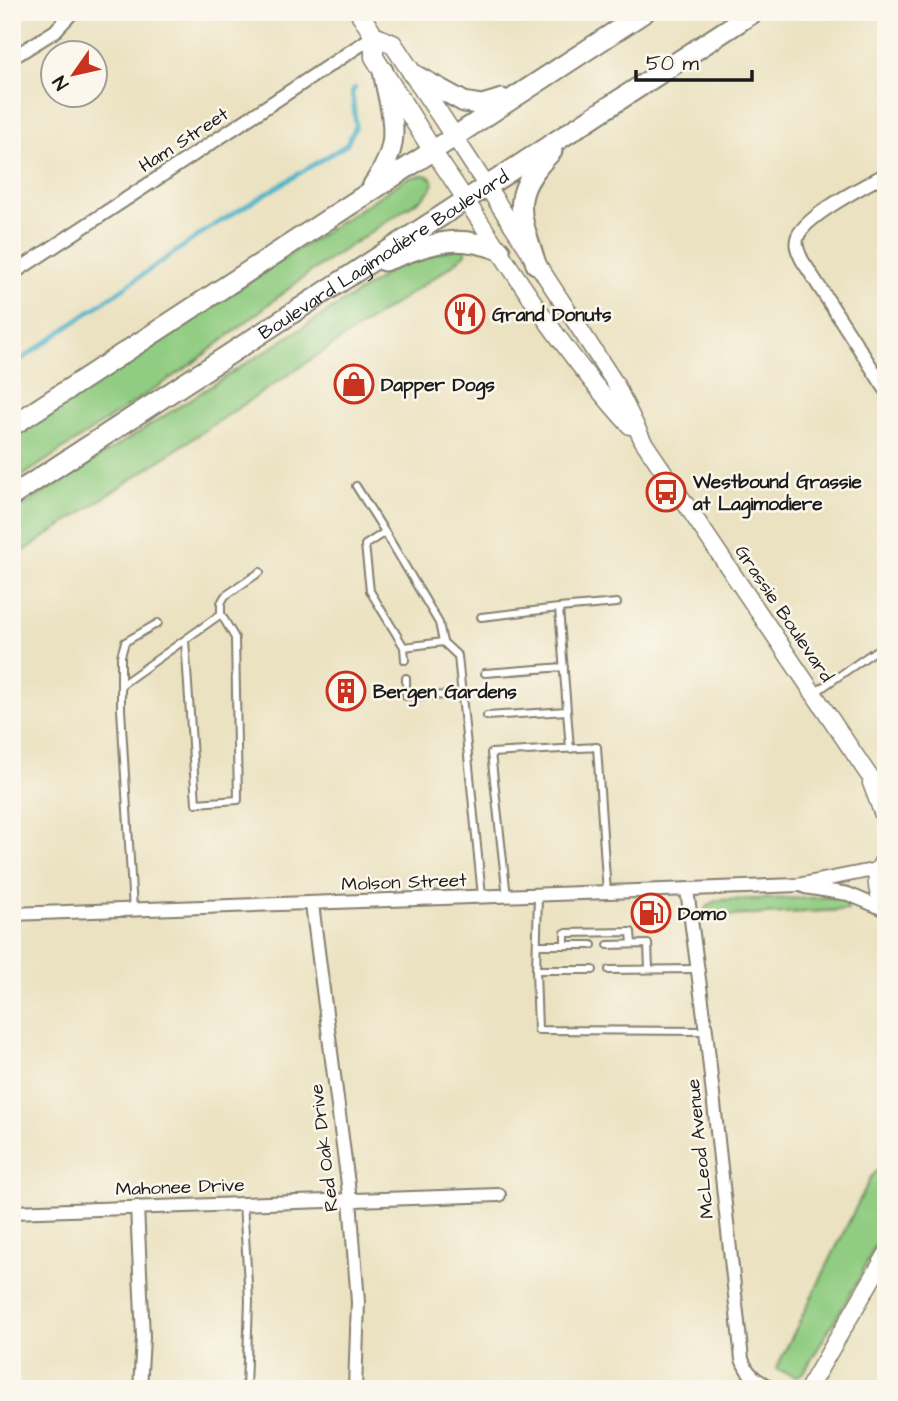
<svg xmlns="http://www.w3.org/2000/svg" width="898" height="1401" font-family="'Architects Daughter',sans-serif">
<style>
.green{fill:#90cc81;stroke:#56744e;stroke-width:2}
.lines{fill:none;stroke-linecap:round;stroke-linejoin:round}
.stream{stroke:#4bb2c9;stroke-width:4.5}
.service-casing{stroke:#847f6e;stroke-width:10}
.minor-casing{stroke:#847f6e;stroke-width:16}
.tertiary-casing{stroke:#847f6e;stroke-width:19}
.secondary-casing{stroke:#847f6e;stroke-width:21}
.primary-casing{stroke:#847f6e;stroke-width:23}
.service{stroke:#fff;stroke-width:6}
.minor{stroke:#fff;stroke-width:12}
.tertiary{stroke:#fff;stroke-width:16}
.secondary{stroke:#fff;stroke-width:18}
.primary{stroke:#fff;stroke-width:19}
.labels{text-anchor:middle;stroke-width:5;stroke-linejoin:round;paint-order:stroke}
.street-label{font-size:19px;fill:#1c1c1c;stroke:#fbf7ec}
.poi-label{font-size:19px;font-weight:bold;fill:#1c1c1c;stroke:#fbf7ec;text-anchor:start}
</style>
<rect width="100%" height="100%" fill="#fbf7ec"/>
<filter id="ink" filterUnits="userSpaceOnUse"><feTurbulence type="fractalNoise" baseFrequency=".0143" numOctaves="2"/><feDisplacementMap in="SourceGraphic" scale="14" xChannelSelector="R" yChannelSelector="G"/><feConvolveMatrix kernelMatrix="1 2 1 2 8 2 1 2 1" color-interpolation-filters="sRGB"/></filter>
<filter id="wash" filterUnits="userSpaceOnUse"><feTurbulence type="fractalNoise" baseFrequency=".00686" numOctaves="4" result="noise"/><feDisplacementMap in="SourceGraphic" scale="28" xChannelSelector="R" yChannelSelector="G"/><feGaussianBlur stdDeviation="1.57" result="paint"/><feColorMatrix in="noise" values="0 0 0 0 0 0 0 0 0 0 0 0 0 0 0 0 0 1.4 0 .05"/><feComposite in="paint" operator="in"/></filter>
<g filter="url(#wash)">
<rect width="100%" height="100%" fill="#ebe2c1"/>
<path class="green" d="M425,175L431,178L434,184L425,196L309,273L192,364L12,483V437L407,178Z
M466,247V253L450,267L12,559V513L379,279C404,256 434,254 466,247Z
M846,897L848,910L704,917L705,909L713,902L721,900Z
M886,1162V1223L860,1277L804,1372L796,1377L776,1369L871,1177Z"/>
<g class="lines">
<path class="stream" d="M12,366L208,229L346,145L356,126L352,92L355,88"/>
</g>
</g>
<g filter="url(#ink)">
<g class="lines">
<defs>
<path id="service" d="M356,486L385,532L365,545L370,591L404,647L443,642L458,656L482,896
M385,532L439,623L443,642
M559,608L617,603
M221,614V603L225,596L260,572
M481,617L559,608L570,749
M404,647L405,660
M485,673L564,667
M406,678V696L462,695
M121,685L221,614L235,638L238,800L196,803L185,640
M816,692L878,649
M487,716L567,711
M538,895L536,970H593
M507,897L491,753L597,747L607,893
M133,910L121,709V656L125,642L158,623
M537,945H592
M565,945V933L631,932L632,944
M608,945L648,944L649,969
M536,970L538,1030L706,1031
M609,970L696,969
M243,1203L249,1300L246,1389"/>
<path id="minor" d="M12,58L55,31L70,15V12
M886,174C866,185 801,218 797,239C795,247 799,253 802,260L886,390
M12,274L374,36
M805,887L848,894L886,910
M687,890L706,1031L742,1359C748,1376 758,1381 773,1389
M312,904L350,1200L358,1302L355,1389
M12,914L798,885L878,869
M137,1207L143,1337L140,1389
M12,1212L499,1195"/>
<path id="tertiary" d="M454,136L615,383L643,441L868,774L886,794
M433,151C496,243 554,343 630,426
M871,783L886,823
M886,857C873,872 874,891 886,907
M808,1389L886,1255"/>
<path id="secondary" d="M359,12L374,36V57L433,151
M374,36L393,44L454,136"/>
<g id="primary">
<path d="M413,74L464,102L482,105L502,99"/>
<path d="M373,185C404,142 392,119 383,71"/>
<path d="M384,261C431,245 450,232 500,250"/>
<path d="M536,264C519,211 509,195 552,151"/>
<path d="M12,426L645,12"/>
<path id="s1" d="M12,496L754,12"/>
</g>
</defs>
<use href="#service" class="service-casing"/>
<use href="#minor" class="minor-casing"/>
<use href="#tertiary" class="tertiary-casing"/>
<use href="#secondary" class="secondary-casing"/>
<use href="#primary" class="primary-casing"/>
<use href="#service" class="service"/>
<use href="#minor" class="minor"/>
<use href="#tertiary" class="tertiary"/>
<use href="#secondary" class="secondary"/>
<use href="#primary" class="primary"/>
</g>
</g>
<defs>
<symbol id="restaurant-ring" viewBox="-11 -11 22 22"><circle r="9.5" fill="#fbf7ec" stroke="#c8321e" stroke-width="1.5"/><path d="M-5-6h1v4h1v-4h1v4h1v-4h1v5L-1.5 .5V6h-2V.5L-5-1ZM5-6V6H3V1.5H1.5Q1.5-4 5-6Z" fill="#c8321e"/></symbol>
<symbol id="shop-ring" viewBox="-11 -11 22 22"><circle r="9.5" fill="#fbf7ec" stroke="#c8321e" stroke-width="1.5"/><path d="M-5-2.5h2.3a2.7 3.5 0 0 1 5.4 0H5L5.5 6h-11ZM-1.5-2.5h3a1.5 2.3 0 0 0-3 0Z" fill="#c8321e"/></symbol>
<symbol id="bus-ring" viewBox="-11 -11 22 22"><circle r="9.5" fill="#fbf7ec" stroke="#c8321e" stroke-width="1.5"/><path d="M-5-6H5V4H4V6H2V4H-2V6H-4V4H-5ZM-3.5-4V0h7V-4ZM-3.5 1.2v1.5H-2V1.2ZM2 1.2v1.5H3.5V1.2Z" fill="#c8321e"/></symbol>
<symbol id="building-ring" viewBox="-11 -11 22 22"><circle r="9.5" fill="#fbf7ec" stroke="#c8321e" stroke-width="1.5"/><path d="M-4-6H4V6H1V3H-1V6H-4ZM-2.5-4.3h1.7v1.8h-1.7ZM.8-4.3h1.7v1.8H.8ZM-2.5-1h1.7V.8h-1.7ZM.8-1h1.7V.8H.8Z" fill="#c8321e"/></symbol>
<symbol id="fuel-ring" viewBox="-11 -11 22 22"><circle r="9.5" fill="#fbf7ec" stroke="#c8321e" stroke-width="1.5"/><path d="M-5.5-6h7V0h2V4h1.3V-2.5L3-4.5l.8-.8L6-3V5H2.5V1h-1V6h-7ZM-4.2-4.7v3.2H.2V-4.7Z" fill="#c8321e"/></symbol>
</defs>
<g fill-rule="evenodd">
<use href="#restaurant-ring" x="443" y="292" width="44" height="44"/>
<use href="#shop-ring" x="332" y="362" width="44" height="44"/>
<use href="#bus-ring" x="644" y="470" width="44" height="44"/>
<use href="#building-ring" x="324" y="669" width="44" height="44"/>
<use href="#fuel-ring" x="629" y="891" width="44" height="44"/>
</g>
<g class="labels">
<g class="street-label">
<text transform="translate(183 139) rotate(-33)" y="7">Ham Street</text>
<text dy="7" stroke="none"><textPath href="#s1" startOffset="443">Boulevard Lagimodière Boulevard</textPath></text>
<text transform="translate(785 613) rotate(56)" y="7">Grassie Boulevard</text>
<text transform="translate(404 881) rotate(-2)" y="7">Molson Street</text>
<text transform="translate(323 1148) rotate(-97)" y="7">Red Oak Drive</text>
<text transform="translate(699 1149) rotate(-96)" y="7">McLeod Avenue</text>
<text transform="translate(180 1186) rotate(-2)" y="7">Mahonee Drive</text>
</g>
<g class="poi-label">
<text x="492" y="321">Grand Donuts</text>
<text x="381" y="391">Dapper Dogs</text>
<text x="693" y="488">Westbound Grassie<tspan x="693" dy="22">at Lagimodiere</tspan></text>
<text x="373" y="698">Bergen Gardens</text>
<text x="678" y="920">Domo</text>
</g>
</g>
<rect width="898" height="1401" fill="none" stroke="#fbf7ec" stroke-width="42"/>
<g transform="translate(74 74) rotate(236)"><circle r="33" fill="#fbf7ec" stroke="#a29f99" stroke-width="2"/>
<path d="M0-5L12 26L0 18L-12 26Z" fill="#c8321e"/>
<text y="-10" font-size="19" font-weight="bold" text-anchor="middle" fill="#1c1c1c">N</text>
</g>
<path d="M636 70v10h116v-10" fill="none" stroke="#1c1c1c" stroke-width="3.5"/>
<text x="646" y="70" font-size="21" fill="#1c1c1c" stroke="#fbf7ec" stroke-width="5" paint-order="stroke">50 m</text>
</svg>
